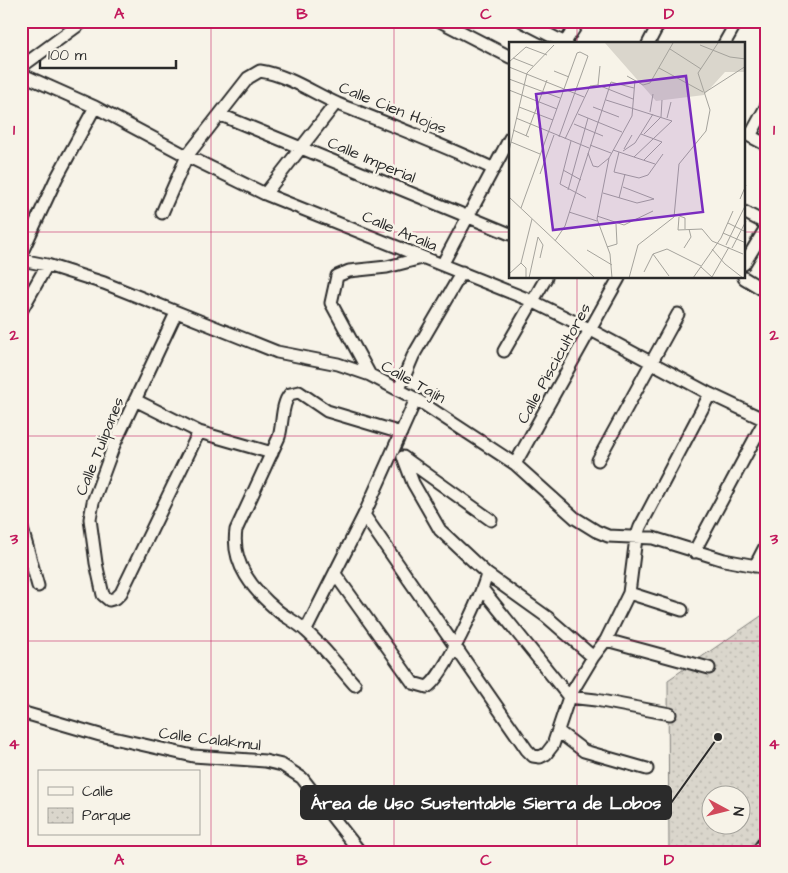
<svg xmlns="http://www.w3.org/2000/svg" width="788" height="873" font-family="'Architects Daughter',sans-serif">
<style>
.park{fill:url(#park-dots);stroke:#82807c;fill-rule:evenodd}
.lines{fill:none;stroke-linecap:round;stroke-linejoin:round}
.minor-casing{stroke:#2b2b2b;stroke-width:15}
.minor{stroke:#f7f3e8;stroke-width:11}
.grid{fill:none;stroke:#c2185b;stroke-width:1;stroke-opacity:0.55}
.labels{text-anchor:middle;stroke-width:5;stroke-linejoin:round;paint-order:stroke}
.street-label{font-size:16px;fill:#2b2b2b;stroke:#f7f3e8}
.inset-road{fill:none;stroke:#a5a39c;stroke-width:1}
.view{fill:#7b2cbf;fill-opacity:0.15;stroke:#7b2cbf;stroke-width:2.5}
.inset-edge{fill:none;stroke:#2b2b2b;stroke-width:2.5}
.leader{fill:none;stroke:#2b2b2b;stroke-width:2}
.callout-dot{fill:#2b2b2b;stroke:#f7f3e8;stroke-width:2}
.callout{fill:#2b2b2b;stroke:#2b2b2b;stroke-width:2}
.callout-label{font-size:18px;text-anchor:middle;font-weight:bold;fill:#fff}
.neatline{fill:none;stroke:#c2185b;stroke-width:2}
.grid-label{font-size:16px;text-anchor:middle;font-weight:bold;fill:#c2185b}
</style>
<defs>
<pattern id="park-dots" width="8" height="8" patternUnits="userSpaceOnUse" patternTransform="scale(1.25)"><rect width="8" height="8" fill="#dad6cc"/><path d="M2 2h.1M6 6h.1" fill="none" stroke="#bbb8af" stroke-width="1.8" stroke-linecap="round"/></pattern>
</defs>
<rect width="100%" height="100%" fill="#f7f3e8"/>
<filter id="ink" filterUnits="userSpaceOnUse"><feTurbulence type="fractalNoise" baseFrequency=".02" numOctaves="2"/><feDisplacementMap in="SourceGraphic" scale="10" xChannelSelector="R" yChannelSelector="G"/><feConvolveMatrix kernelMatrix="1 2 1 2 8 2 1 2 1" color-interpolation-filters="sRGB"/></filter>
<g filter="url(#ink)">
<path class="park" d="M767,612V852H669L668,680ZM710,796H740V826H710Z"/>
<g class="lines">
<defs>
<path id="minor" d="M440,21L510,57
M522,21L567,44
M564,44L579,21
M648,44L660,21
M724,44L737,21
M21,67L84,21
M21,74L95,107L187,156L265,194L532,301L589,329L710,394L767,421
M221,115L510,234
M744,133L767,145
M750,136L767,105
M265,194L336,103
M744,212L767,224
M162,213L187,156L248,78L260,71C288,75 313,93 338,104C391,125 443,145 494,169
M21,254L56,179L95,107
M21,260L47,265L104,283L277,352L338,364L370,375L416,399L515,464L575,518L596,531L608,536L653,538L724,560L767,568
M744,264L767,226
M442,265L510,138
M744,278L767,292
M21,311L47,265
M176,313L114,445L93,502L90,519L96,563L103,595L109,600L116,598L121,593L199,432
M504,351L546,278
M370,375L331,303L337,276L349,271L387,267L422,258
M399,389L413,356L462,272
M135,400L199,432L272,453
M403,457L491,520
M404,459L413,483L440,530L487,574L547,617L593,657
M598,460L678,314
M515,464L619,278
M364,515L527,750L533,756L540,757L546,754L553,745L569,697L593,657L606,640L629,593L636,538L640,527L710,394
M21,525L38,586
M694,552L767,416
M755,566L767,543
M335,574L413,683L427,687C443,679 482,594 487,574
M483,590L569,697L596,700L670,714
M629,593L682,610
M306,630L364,515L416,399
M606,640L709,668
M355,685C339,667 324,647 306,631C298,623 287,618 278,611C253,590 231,564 236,530L279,437C283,424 281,404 290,394L299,392L327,411L401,433
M21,712L100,735L193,756L265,761L282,765L302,778L360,852
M559,732L584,751L647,769
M757,852L767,838"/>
</defs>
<use href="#minor" class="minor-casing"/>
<use href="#minor" class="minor"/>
</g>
</g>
<path class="grid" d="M211,21V852M394,21V852M577,21V44M21,232H510M744,232H767M577,278V852M21,436H767M21,641H767"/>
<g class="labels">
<g class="street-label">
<text transform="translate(393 107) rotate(22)" y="6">Calle Cien Hojas</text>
<text transform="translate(372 159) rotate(23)" y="6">Calle Imperial</text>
<text transform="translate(400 230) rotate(23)" y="6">Calle Aralia</text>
<text transform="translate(553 363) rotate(-61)" y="6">Calle Piscicultores</text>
<text transform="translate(414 381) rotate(29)" y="6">Calle Tajín</text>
<text transform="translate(99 446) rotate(-68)" y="6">Calle Tulipanes</text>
<text transform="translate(210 738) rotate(7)" y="6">Calle Calakmul</text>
</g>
</g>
<g transform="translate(509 42)">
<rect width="236" height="236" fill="#f7f3e8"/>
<path d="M96,1H236V30H216L195,53L147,59Z" fill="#dad6cc"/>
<path class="inset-road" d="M191,3L221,15L237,17M161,7L192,27M4,16L24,24M0,20L17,5L38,13M0,25L75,55M150,26L194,50M45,29L60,35M118,34L134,43L141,41L164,1M0,37L51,56M89,43L91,24M0,48L48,67M195,51L237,24M97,58L163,79L125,115M10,65L44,78M84,65L110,75M141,70L144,52M69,72L113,90M7,76L80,106M158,76L162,60M65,82L94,94M4,88L20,95M132,92L153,100L135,118M135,92L152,75L153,58M17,94L38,38M56,97L81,44L89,43L124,57M62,99L51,142L77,156M2,100L31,112M81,103L102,111M115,107L123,93M104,108L146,122M0,109L18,31L45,3M114,109L126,101L144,72M110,110L105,130L130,136L139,133L154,112M79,111L84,124L89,125L100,116M54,128L72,138M31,132L45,93M114,145L145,157M59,148L79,76M94,151L128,161L145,157M0,155L86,236M110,156L116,132M231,157L237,143M12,166L68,11L71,10L79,14L50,95M60,170L88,179M165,172L176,176V187M88,174L115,183L144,169M170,175L169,188L193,187L203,199L234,212M219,181L237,190M214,191L237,201M29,195L34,203L31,216M46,199L56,184L102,40L125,46M217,203L237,162M98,205L108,202L107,182M175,206L182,195L180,187M223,206L237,179M203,207L216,222L234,236M78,208L103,223M144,212L160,234M12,221L17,226V236M192,225L204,236M135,230L144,212L158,207L192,224M0,232L12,221L23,177M203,235L220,205M20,236L29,195M103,236L101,212L88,177L100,116L123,74L126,38M120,236L129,203L165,175L170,122L197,89L201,68L189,31L209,1M184,236L212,196L224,169"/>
<path class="view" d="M177,34L194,170L44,188L27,52Z"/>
<rect width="236" height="236" class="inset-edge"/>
</g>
<path class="leader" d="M718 737L671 803"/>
<circle class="callout-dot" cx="718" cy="737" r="5"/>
<rect class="callout" x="301" y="786" width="370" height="33" rx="5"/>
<g class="callout-label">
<text x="486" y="809">Área de Uso Sustentable Sierra de Lobos</text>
</g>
<rect width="788" height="873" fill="none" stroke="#f7f3e8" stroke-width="55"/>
<rect x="38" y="770" width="162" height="65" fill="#f7f3e8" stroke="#a5a39c"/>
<rect x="48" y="787" width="25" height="8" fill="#f7f3e8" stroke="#a5a39c"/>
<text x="82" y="796" font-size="15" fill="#2b2b2b">Calle</text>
<rect x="48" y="808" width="25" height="15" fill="url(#park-dots)" stroke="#a5a39c"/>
<text x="82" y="820" font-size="15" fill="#2b2b2b">Parque</text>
<g transform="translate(726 810) rotate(97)"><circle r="24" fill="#f7f3e8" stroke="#a5a39c"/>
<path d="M0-4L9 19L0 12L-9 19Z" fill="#d1495b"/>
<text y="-8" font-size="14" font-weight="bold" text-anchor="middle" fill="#2b2b2b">N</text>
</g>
<path d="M40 60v8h136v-8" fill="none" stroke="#2b2b2b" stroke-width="2.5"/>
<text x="48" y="60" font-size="15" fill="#2b2b2b" stroke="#f7f3e8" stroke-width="4" paint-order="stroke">100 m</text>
<rect x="28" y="28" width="732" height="818" class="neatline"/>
<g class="grid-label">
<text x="119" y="19">A</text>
<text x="302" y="19">B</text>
<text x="486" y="19">C</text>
<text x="669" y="19">D</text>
<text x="14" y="135">1</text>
<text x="774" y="135">1</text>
<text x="14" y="340">2</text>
<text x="774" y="340">2</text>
<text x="14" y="544">3</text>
<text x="774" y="544">3</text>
<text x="14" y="749">4</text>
<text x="774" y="749">4</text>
<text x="119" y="865">A</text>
<text x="302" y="865">B</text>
<text x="486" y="865">C</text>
<text x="669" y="865">D</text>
</g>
</svg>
